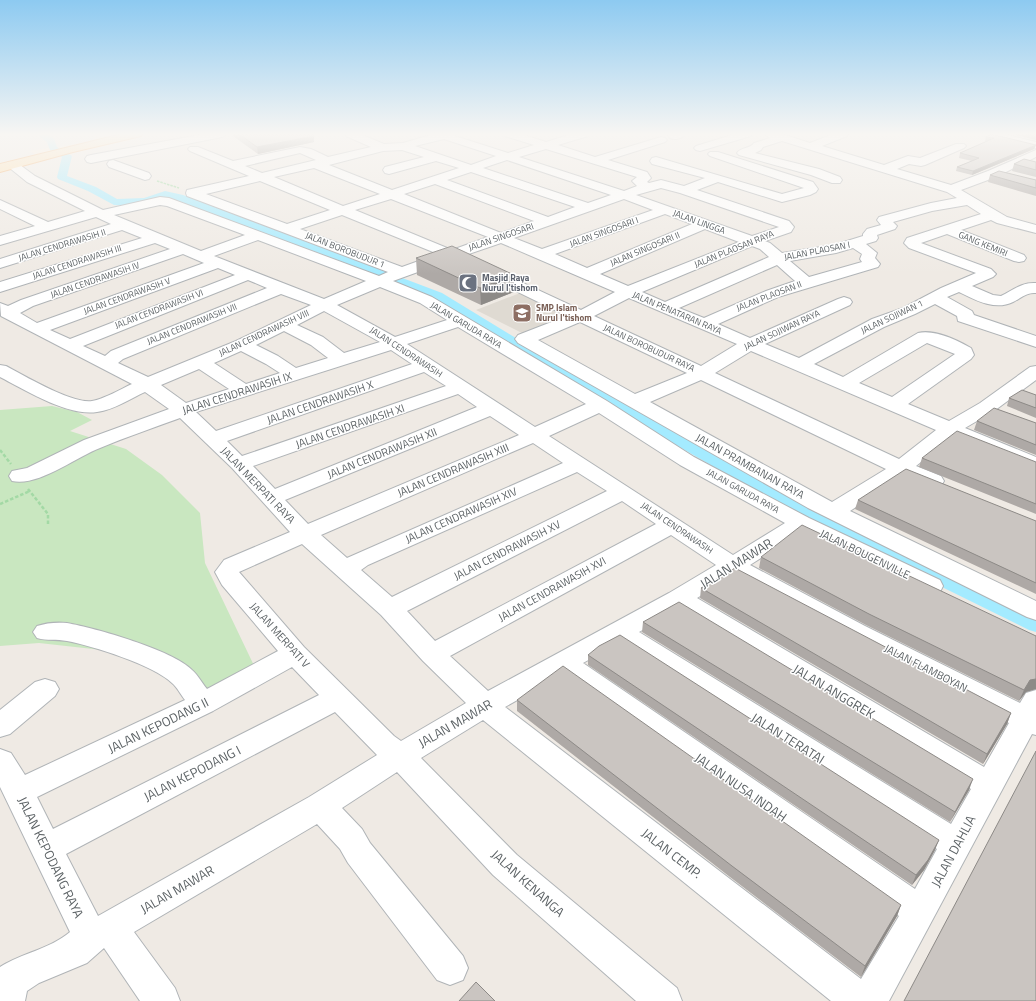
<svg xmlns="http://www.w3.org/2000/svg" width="1036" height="1001" font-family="'Titillium Web',sans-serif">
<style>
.commercial{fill:#ffeeda}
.education{fill:#dfdad2}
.green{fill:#c9e7c0}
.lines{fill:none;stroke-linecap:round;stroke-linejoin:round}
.canal{fill:#a4ebff;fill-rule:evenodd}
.minor-casing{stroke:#b0b4b7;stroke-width:2}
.major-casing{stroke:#f5a658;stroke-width:2}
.path-far1{stroke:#a3d9a5;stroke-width:1.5;stroke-dasharray:2.5 1;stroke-linecap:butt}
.path{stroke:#a3d9a5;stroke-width:2.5;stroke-dasharray:3.5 2;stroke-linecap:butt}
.minor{fill:#fff;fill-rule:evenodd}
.major{fill:#ffdea9;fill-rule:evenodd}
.wall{fill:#aea9a6}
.shaded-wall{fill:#8d8a87}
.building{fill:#cac5c1;stroke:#8d8a87}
.labels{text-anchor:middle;stroke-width:3;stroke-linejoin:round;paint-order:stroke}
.far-street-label{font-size:9px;fill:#5c6265;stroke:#fff}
.far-worship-label{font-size:9px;font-weight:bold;fill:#5b616d;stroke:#fff;text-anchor:start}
.far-education-label{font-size:9px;font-weight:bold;fill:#785e54;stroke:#fff;text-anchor:start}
.street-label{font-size:11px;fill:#5c6265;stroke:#fff}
.near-street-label{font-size:13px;fill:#5c6265;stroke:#fff}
</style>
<rect width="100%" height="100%" fill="#efeae4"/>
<path class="commercial" d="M94,134H157L44,160L29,151L95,141Z"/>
<path class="education" d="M520,293L569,315L526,335L476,310Z"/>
<path class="green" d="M52,406L77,412L92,420L70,431L126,449L162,475L200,513L205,563L258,674L209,689L172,678L129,653L39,643L0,646V410Z"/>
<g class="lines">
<path class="canal" d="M39,134H48L54,139L57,147L72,156L67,176L96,187L117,199L144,198L165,191L183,195L442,293L601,390L822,513L1036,616V632L1029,630L808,521L591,396L432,299L176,200L166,197L146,204L125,206L114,205L88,191L58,179L57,177L62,157L50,150L47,142L40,137Z"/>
<defs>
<path id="minor" d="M204,134H227L222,137L91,163L87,162L85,159L87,156L91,155Z
M345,134H360L384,144L403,143L434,134H456L455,136L508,153L534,145L505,136L504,134H521L546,142L572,134H589L588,136L558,145L595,157L661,137L665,138L667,140L665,142L608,160L647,172L651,178L647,182L649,183L661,180L684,186L705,178L652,164L650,161L652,158L656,157L782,194L804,188L710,156L708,154L710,152H718L813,182L818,189L816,192L810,195L782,202L718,182L697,190L789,221L794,227L791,232L765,241L770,243L782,253L834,245L863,236V234L867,229L881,225L877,220L879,217L931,203L957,198L947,192L782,141L763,147L761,150L755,153L819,169L840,177L842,180L840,183H832L811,175L739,155L737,153C741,147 750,149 754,143L770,138L765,134H782L810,143L833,134H848L847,136L822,146L884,165L908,156L920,158L956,144H964L966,146L964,148L925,165L921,166L909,164L897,169L951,185L988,171L1036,150V157L996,177L961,190L1007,217L1036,225V233L997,223L991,220L961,230L1024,255L1026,258L1024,261L1019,262L1014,261L947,234L921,243L991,269L996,274L993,277L972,286L993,295L1001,296C1013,290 1022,282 1036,283V293C1027,292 1021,298 1013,302C995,311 975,300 959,292L947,297L972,311L974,315L1036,336V347L958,321L957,316L935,304L915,314L884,327L814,364L843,377L918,333C934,329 957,340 971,348L974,355L971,359L908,404L949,421L980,403L1030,367L1036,366V380L994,411L965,428L1036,457V471L952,437L916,466L941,476L944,481L941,486L933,487L903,476L850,511L1036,601V620L1027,617L808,508L518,343L515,339L518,335L567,316L483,275L480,272L483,269L488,267L493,269L581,310L615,292L501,243L463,256L464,257L462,260L457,261L451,260L393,281L432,297L607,401L694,457L809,518L940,580L943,586L940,592L931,594L922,592L802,532L750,565L865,626L1020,703L1026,693L1036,690V735L1032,734L889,1001H831L483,720L421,758L517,855L677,988L682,1001H636L493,875L397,772L342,808L362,829L370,843L463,956L468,968L463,980L450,985L437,980L348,863L340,849L317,824L134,932L175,988L180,1001H140L104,948L87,963L39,983L27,991L25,1001H0V967C22,953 50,949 70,932L0,787V749L11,753L25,775L185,700C181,695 177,687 172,683C153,665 93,646 67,641C57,639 47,641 37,638L33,632L37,626C46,623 57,622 67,623C95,628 173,650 192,670C198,675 202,683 207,689L278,651L222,585L215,572L224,560L290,532L232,468L180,418C153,428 126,437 100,448C76,457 38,487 12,481L9,476L12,471L27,468L84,440L169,409L145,392C131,398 114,410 97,412C69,417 25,390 0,377V365L6,366C25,376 72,404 92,401C104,399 121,389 132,384L1,316L0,303L8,306L21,300L170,249L155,243L0,292V282L142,238L122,230L0,268V259L111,224L96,217L0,245V236L35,226L0,209V200L48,222L85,211L27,182L6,165L8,162H16L35,176L103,210L160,197L169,198L379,276L388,272L187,196L186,193L187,190L249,176L190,151L188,149L190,147H198L233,161L300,147L311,149L328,157L371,147L346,136ZM444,139L496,156L471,165L415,146ZM546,149L637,177L632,181L637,186L624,191L519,157ZM402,150L424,157L385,167L383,170L385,173L389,174L436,161L459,168L392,190L329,165L383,151ZM300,153L316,160L262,173L245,166ZM507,160L611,195L588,203L483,168ZM314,168L380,194L343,206L274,177ZM471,172L575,207L548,217L447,180ZM260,181L330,210L287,224L206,194ZM435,184L534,221L501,233L404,194ZM661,188L680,193L779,227L752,236L636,195ZM391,199L488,237L452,250L355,210ZM624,199L653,210L542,249L514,238ZM160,205L167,206L245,235L201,251L114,215ZM967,205L981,214L907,238L904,243L909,248L976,273L941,288L903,308L872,319L799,358L765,344L850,305L852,302L850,299L844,297L838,299L750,338L718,324L778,297L878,267L880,264L875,258L877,253L866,244L876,241L878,238L877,235L895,229L897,226L893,222L932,211ZM665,214L692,224L587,268L555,254ZM342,215L438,254L402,267L300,229ZM705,229L739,242L628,286L600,274ZM258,240L366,281L324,299L214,256ZM752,246L760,249L769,257L665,302L642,292ZM853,248L862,254L860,259L862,262L809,277L790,261L836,253ZM183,254L204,263L37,323L20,313L33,306ZM777,265L795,281L766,291L704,318L679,308ZM218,268L235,275L70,339L50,330ZM248,280L267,288L111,351L105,356L83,346ZM380,287L420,303L447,320L395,337L337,305ZM281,294L311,305L236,341L148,377L118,363L123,359ZM629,298L737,344L701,366L594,316ZM324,311L380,342L344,353L323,337L297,325ZM580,322L687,373L635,394L538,340ZM458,327L586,404L535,427L407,344ZM284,331L311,345L328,358L296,368L278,356L256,345ZM927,343L955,354L892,397L859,383ZM391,350L412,364L216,431L196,412ZM241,351L266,364L280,373L246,384L214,363ZM751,351L936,430L899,459L715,373ZM199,369L229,389L186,403L161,385ZM424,372L446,386L242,456L227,441ZM701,380L886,469L832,502L650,402ZM458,394L477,407L275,489L253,466ZM599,413L680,465L785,523L733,555L549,436ZM490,416L519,435L308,524L285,500ZM533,443L563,463L347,558L321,535ZM577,472L607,491L392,597L361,570L368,565ZM622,501L656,524L435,641L407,611ZM671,535L716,565L669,593L488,691L450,656ZM302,544L381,615L423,661L466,703L401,741L394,736L304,647L239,572ZM733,576L847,638L1009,723L984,767L697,598ZM678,610L971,789L951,824L639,632ZM619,643L937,849L915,889L583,663ZM292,667L319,695L53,829L37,797L213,711ZM562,675L899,916L861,979L505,707ZM335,712L377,755L309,797L98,916L66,854Z
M670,134H685C682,139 675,140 670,138L668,136Z
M735,134H752L751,136L700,151L696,150L694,148L696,146Z
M984,134H1004L1036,142V148L985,136Z
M113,160L149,173L151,176L149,179L145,180L109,167L107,164L109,161Z
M45,679L55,682L59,689L55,696L10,734L0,737V710L35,682Z"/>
<path id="major" d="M122,134H142L141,136L73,152L0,172V164Z"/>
</defs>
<use href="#minor" class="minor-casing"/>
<use href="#major" class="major-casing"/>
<path class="path-far1" d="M157,181L179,188"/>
<path class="path" d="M0,450L11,464
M28,489L48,514V526
M0,504L30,491"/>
<use href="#minor" class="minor"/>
<use href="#major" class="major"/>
</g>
<path class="wall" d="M230,134H312L314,136V142L258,154Z
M1011,134H1036V140Z
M986,137L1036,145L1034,149L972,175L956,171L957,167L972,161L959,158L960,153L987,142L985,141Z
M1036,162V177L1012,171L1014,164Z
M990,175L1036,180V196L988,182Z
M416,258L514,292L481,305L417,275Z
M1036,395V418L1007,406L1009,398Z
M977,421L1036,423V455L974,430Z
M922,458L1036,462V514L919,467Z
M858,500L1036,521V594L855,509Z
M761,557L1036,636V689L1026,692L1019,701L866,625L759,568Z
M701,588L1011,713L1007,724L983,764L700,598Z
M643,622L969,790L950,822L642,632Z
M588,655L935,850L924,870L912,885L588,665Z
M517,700L901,905L897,916L861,977L730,877L517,711Z"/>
<path class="shaded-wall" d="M314,136V142L258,154L257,147Z
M1036,145L1034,149L972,175L973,171Z
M514,275V292L481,305L480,288Z
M1036,679V689L1026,692L1019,701L1024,690L1030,680Z
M1011,713L1007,724L983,764L987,754Z
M973,779L969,790L950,822L955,812Z
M939,840L935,850L924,870L912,885L916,875Z
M901,905L897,916L861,977L865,966Z"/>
<path class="building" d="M239,134H312L314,136L257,147Z
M991,134L1036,145L973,171L957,167L979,158L960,153L994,138L986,137Z
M1026,134H1036V137Z
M1024,159L1036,162V170L1014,164Z
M999,171L1036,180V188L990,175Z
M452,246L514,275L480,288L416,258Z
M1022,390L1036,395V408L1009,398Z
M994,408L1036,423V445L977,421Z
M957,431L1036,462V504L922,458Z
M906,469L1036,521V583L858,500Z
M802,525L1036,636V679L1030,680L1024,690L869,614L761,557Z
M735,568L1011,713L987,754L701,588Z
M679,602L973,779L955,812L643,622Z
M620,635L939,840L928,860L916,875L588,655L599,646Z
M563,666L901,905L865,966L732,866L517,700Z
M1036,751V1001H904Z
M476,982L495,1001H459Z"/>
<linearGradient id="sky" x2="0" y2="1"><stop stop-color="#8dcaf1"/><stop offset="0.49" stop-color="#f8f6f3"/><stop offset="1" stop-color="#f8f6f3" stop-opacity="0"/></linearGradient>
<rect width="1036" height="274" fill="url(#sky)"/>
<defs>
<symbol id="mosque-square" viewBox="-11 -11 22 22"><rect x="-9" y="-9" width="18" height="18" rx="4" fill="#6b7280" stroke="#fff"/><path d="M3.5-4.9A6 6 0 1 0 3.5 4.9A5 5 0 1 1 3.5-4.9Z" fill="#fff"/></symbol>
<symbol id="school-square" viewBox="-11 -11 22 22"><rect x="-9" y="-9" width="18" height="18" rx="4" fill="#8d6e63" stroke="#fff"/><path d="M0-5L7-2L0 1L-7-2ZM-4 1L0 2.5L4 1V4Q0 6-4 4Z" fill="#fff"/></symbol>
</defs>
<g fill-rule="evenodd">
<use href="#mosque-square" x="457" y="272" width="22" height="22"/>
<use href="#school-square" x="511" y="302" width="22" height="22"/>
</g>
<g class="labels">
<g class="far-street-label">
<text transform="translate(699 222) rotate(20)" y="3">JALAN LINGGA</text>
<text transform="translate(604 232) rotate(-20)" y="3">JALAN SINGOSARI I</text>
<text transform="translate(501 237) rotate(-19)" y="3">JALAN SINGOSARI</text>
<text transform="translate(983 244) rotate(22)" y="3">GANG KEMIRI</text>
<text transform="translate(62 245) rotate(-17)" y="3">JALAN CENDRAWASIH II</text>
<text transform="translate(645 249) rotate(-23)" y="3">JALAN SINGOSARI II</text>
<text transform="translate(734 249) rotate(-22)" y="3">JALAN PLAOSAN RAYA</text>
<text transform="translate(345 250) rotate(21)" y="3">JALAN BOROBUDUR 1</text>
<text transform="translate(817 251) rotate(-11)" y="3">JALAN PLAOSAN I</text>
<text transform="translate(77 262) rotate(-18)" y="3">JALAN CENDRAWASIH III</text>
<text transform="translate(95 280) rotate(-19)" y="3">JALAN CENDRAWASIH IV</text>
<text transform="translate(127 296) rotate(-20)" y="3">JALAN CENDRAWASIH V</text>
<text transform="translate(769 296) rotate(-21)" y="3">JALAN PLAOSAN II</text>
<text transform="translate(159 309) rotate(-21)" y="3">JALAN CENDRAWASIH VI</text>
<text transform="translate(677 313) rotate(23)" y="3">JALAN PENATARAN RAYA</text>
<text transform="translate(892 317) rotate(-25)" y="3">JALAN SOJIWAN 1</text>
<text transform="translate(192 324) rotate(-22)" y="3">JALAN CENDRAWASIH VII</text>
<text transform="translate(466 325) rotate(31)" y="3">JALAN GARUDA RAYA</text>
<text transform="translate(782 330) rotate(-25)" y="3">JALAN SOJIWAN RAYA</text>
<text transform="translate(264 333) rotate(-25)" y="3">JALAN CENDRAWASIH VIII</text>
<text transform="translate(649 348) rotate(25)" y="3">JALAN BOROBUDUR RAYA</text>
<text transform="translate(406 352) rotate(33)" y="3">JALAN CENDRAWASIH</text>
<text transform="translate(743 491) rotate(29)" y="3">JALAN GARUDA RAYA</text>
<text transform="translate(677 528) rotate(34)" y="3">JALAN CENDRAWASIH</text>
</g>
<g class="far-worship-label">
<text x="482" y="281">Masjid Raya<tspan x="482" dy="10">Nurul I'tishom</tspan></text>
</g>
<g class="far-education-label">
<text x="536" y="311">SMP Islam<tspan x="536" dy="10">Nurul I'tishom</tspan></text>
</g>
<g class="street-label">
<text transform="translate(237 393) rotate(-18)" y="4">JALAN CENDRAWASIH IX</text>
<text transform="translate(320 402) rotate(-19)" y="4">JALAN CENDRAWASIH X</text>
<text transform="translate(350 426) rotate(-19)" y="4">JALAN CENDRAWASIH XI</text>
<text transform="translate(382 453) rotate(-22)" y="4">JALAN CENDRAWASIH XII</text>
<text transform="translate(750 466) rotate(29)" y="4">JALAN PRAMBANAN RAYA</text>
<text transform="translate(453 470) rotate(-23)" y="4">JALAN CENDRAWASIH XIII</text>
<text transform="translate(258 485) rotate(46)" y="4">JALAN MERPATI RAYA</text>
<text transform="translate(461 515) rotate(-24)" y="4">JALAN CENDRAWASIH XIV</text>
<text transform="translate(507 550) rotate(-27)" y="4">JALAN CENDRAWASIH XV</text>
<text transform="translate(865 554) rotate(26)" y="4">JALAN BOUGENVILLE</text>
<text transform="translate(552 589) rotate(-29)" y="4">JALAN CENDRAWASIH XVI</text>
<text transform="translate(280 635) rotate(48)" y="4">JALAN MERPATI V</text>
<text transform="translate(926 668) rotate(27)" y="4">JALAN FLAMBOYAN</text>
</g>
<g class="near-street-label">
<text transform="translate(736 563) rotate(-32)" y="5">JALAN MAWAR</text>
<text transform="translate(834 691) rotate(31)" y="5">JALAN ANGGREK</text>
<text transform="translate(455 723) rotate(-30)" y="5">JALAN MAWAR</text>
<text transform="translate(158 725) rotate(-26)" y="5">JALAN KEPODANG II</text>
<text transform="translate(788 738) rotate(32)" y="5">JALAN TERATAI</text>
<text transform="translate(192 773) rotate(-27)" y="5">JALAN KEPODANG I</text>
<text transform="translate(741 787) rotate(35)" y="5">JALAN NUSA INDAH</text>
<text transform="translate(953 851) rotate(-62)" y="5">JALAN DAHLIA</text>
<text transform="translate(672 853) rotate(38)" y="5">JALAN CEMP.</text>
<text transform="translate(51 857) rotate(64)" y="5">JALAN KEPODANG RAYA</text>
<text transform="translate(528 883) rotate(42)" y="5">JALAN KENANGA</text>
<text transform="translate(177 889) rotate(-30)" y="5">JALAN MAWAR</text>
</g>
</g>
</svg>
